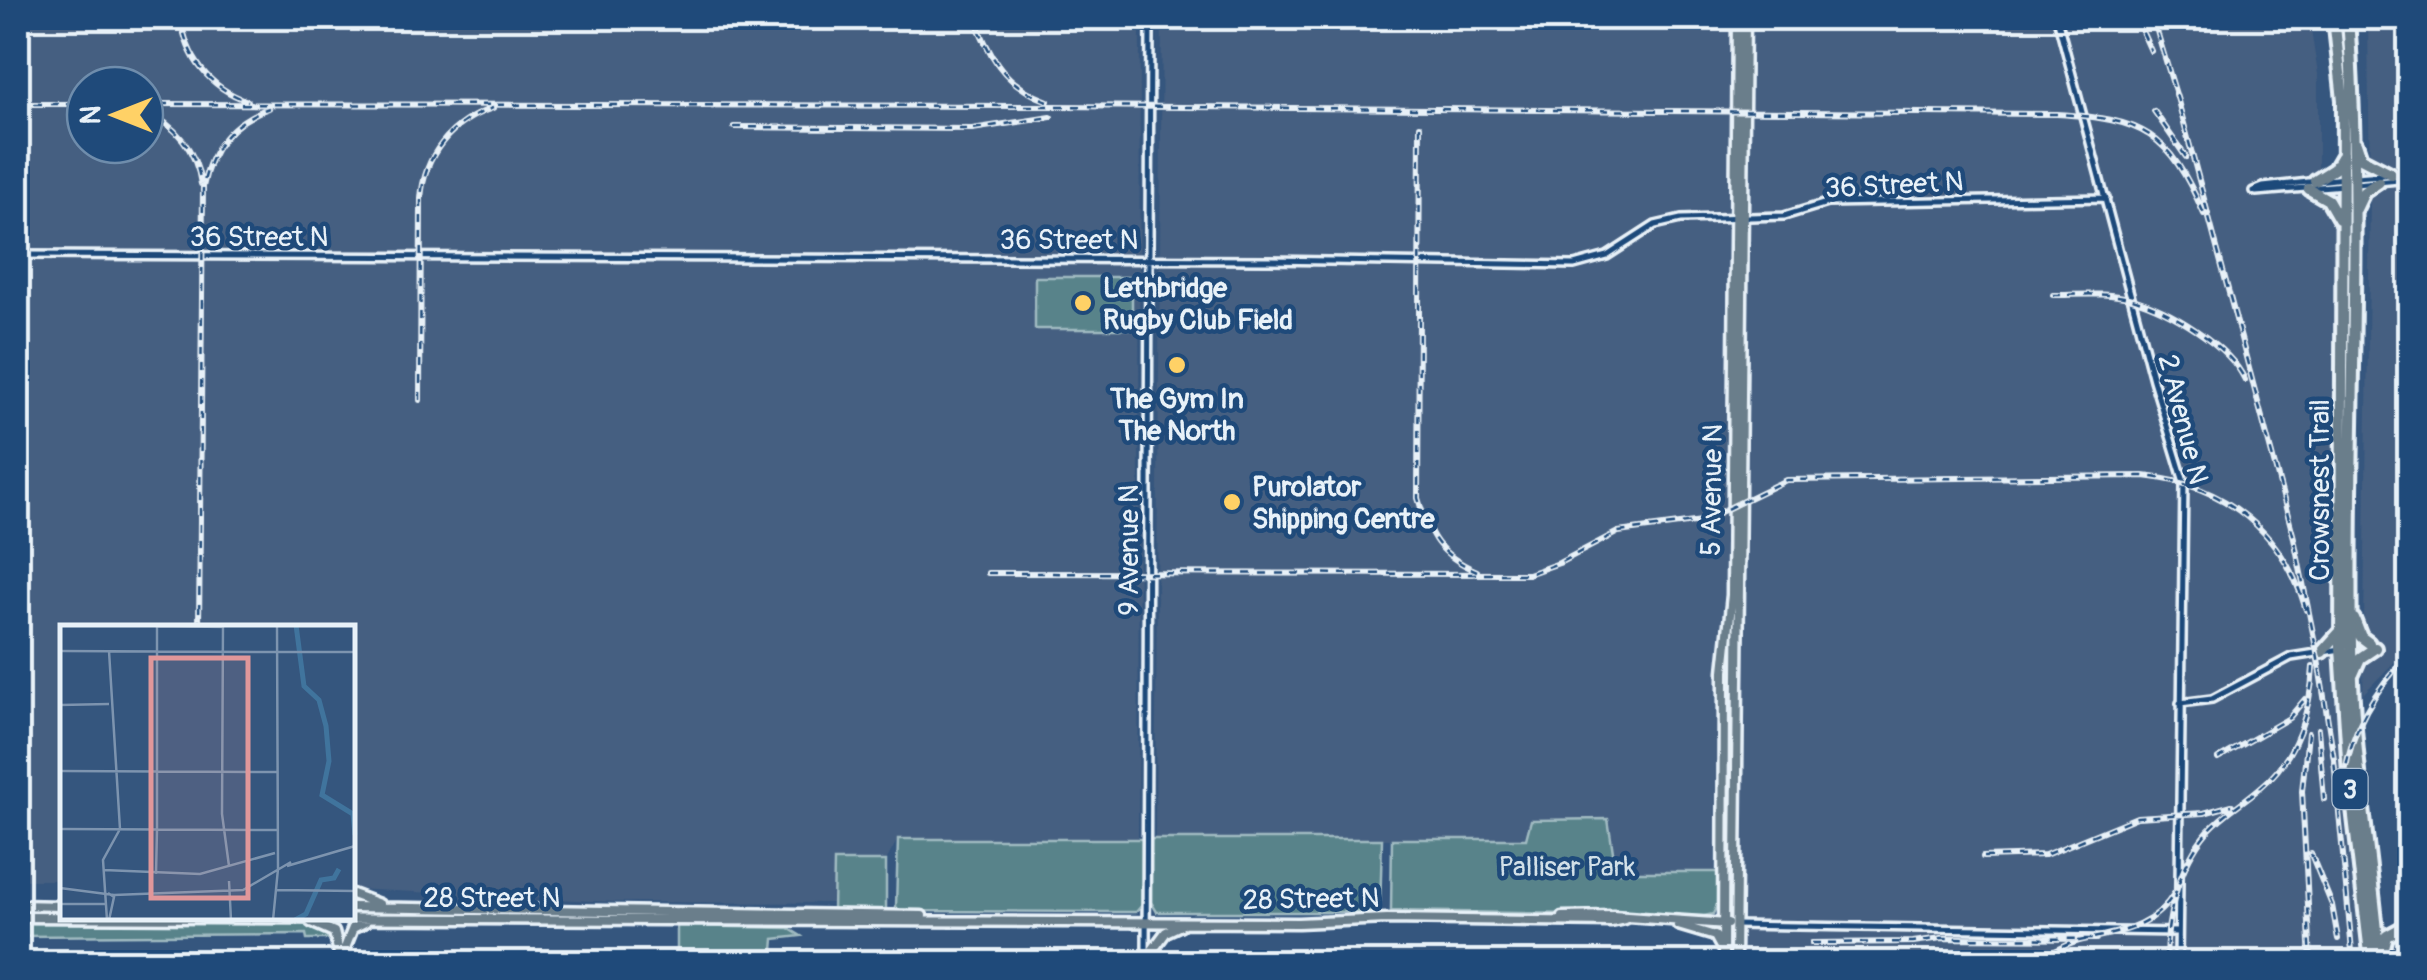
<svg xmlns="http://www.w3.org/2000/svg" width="2427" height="980" font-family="Pangolin,sans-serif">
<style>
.built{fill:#455f81;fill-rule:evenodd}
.green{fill:#58838a;stroke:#a0bac1;stroke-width:2.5}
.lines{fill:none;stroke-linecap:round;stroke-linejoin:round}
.minor-casing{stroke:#e8f1f8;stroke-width:12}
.major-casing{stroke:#e8f1f8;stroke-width:15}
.highway-casing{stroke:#e8f1f8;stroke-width:18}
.minor{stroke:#1f4a7a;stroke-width:5}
.major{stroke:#6b7e8b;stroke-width:8}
.highway{stroke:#6b7e8b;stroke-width:10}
.rail-casing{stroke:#e8f1f8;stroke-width:6}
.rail{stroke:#1f4a7a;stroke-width:2.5;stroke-dasharray:8;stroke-linecap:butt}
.poi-dot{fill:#ffd166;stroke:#1f4a7a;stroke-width:4}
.labels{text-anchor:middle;stroke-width:9;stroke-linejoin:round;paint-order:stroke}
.shield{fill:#1f4a7a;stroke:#acbfd2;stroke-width:2.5}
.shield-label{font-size:25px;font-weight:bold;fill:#e8f1f8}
.street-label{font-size:28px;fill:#e8f1f8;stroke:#1f4a7a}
.poi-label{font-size:28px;font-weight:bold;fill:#e8f1f8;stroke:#1f4a7a;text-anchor:start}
.park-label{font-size:28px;fill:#d2e0e8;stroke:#1f4a7a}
.inset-river{fill:none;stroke:#40749d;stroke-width:5}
.inset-road{fill:none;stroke:#7d94af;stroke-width:2.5}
.view{fill:#e0979a;fill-opacity:0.15;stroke:#e0979a;stroke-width:5}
.inset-edge{fill:none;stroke:#e8f1f8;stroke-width:5}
</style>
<rect width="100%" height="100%" fill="#35567e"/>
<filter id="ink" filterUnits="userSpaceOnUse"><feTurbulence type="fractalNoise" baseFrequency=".01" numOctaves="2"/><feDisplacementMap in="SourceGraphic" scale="20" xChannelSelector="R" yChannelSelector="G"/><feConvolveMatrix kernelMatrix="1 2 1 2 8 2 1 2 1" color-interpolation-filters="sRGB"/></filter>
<g filter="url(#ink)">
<path class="built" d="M18,18H1140L1138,839H898L886,861H834L833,903L616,902L353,889L352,628H62V880H18ZM85,85H145V145H85Z
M1162,18H1731L1735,217L1732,595L1724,671L1715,872H1616L1608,819L1531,820L1527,839H1155Z
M1750,18H2309L2318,74V173L2342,185L2341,648L2371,962H1735L1738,690L1745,613L1743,217Z
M2368,18H2409V647L2363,694L2370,201Z"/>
<path class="green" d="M1035,277H1132V329H1035Z
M1608,819L1616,872H1720L1719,901L1713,914L1704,916L1391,911L1392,839H1526L1531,820Z
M898,839H1142V905L1136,912H1117L900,911L896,907Z
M1151,839H1382L1380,912H1157L1151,902Z
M834,861H886V909L833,912Z
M18,921L294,923C307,925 326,927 333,939H307L306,934L18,936Z
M677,926L788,928L801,936L774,939L772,962H677Z"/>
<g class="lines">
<defs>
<path id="minor" d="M2057,18L2153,380L2184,482L2178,962
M2355,177L2410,173
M2355,184L2410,179
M2253,191L2263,187L2344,178
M2256,192L2344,185
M18,255L1270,260L1574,265L1607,256L1655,225L1681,219L1784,216L1827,203L2106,198
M2180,703L2212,699L2291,657L2341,649
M1735,925L2177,932
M1146,954L1150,18"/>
<path id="major" d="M352,894L379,904
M18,905L62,906
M352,907L922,916
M18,917L1298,923L1387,919L1611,922L1624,919
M1562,917L1613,916L1727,924
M311,922L334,932L341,962
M1678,925L1715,936L1721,947
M343,953L353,928L365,922
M1146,959L1166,932L1181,925
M1723,962L1724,671L1732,595L1737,18
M1735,962L1745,18"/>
<path id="highway" d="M2334,18L2343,100L2341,648L2349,774L2371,962
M2348,18C2363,226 2347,437 2351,646C2352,752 2371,857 2380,962
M2356,143L2361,158L2392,174
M2315,181L2334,169L2341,157
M2309,189L2328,200L2339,219
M2356,209L2364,192L2379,182
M2354,619L2361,637L2369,643
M2322,652L2339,633
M2353,674L2360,658L2375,648
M2383,952L2387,936L2400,929"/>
</defs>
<use href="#minor" class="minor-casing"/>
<use href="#major" class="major-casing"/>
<use href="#highway" class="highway-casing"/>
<use href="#minor" class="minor"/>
<use href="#major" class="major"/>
<use href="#highway" class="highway"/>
<defs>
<path id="rail" d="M181,18C186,57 209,88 248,101
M2136,18L2151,51
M2153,18L2178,101L2294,538L2317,653L2334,759L2353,962
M979,29C994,65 1010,87 1048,101
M18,104H85
M145,104L1053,106L2057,114C2144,119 2168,132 2204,214
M145,111C176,125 196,150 201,184
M2154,111L2186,157
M1420,126L1418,498C1429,536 1439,555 1477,571
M734,127L972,129L1051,117
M2053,295C2079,295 2107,292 2132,299C2168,309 2230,346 2245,380
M420,400L421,199C424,155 451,122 493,108
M988,573L1528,574L1559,563L1618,532L1702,521L1786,480L2144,476C2224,484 2284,532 2306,610
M199,628L203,187C210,148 232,121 269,108
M2318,729L2324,799
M2308,733L2302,791L2311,962
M2218,759L2289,718L2305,699
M2344,780C2350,731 2375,688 2410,654
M2311,854L2332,905L2338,939
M1983,857L2045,855L2137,817L2204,813L2232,805
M1812,943L1913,942L1942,938L2096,939
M2035,962C2049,955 2063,945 2079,941C2118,932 2153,930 2175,892
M2166,962C2166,918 2178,865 2208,831C2224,813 2244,802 2262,786C2296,758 2311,709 2313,667"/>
</defs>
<use href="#rail" class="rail-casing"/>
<use href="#rail" class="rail"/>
</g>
</g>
<g class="poi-dot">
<circle cx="1083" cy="303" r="10"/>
<circle cx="1177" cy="365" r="10"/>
<circle cx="1232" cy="502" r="10"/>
</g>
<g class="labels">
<rect class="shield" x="2332.5" y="769" width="35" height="40" rx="8"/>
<g class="shield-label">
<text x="2350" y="798">3</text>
</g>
<g class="street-label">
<text transform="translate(1894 184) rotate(-3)" y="10">36 Street N</text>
<text x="259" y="246">36 Street N</text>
<text x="1069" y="249">36 Street N</text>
<text transform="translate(2184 419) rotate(76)" y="10">2 Avenue N</text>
<text transform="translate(1711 490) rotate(-89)" y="10">5 Avenue N</text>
<text transform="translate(2319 490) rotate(-90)" y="10">Crowsnest Trail</text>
<text transform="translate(1128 550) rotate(-90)" y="10">9 Avenue N</text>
<text x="492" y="907">28 Street N</text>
<text transform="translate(1311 898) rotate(-1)" y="10">28 Street N</text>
</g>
<g class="poi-label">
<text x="1103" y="297">Lethbridge<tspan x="1103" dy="32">Rugby Club Field</tspan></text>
<text x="1177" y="408" text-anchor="middle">The Gym In<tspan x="1177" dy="32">The North</tspan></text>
<text x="1252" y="496">Purolator<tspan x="1252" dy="32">Shipping Centre</tspan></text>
</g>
<g class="park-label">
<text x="1567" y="876">Palliser Park</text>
</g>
</g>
<g transform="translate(60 625)">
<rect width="295" height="295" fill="#35567e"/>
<path class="inset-river" d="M236,0L244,61L259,75L266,101L269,136L262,170L293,189L295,210M235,295L246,289L261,255L274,253L279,244"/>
<path class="inset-road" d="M163,0L162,189L169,241M217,0L218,244M97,1L163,2M0,26L217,27M49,26L60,204M218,27H295M0,80L49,79M0,146L217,147M0,204L217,205M97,205V0M227,241L295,221M44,245L140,249L215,228M96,249L97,205M169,256L171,295M0,263L54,270L183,265L231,237M217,265L295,266M48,268L54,272L49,295M0,279H45M47,295L43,235L60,204M213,295L218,244"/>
<path class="view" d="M91,33H188V273H91Z"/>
<rect width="295" height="295" class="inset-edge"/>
</g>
<rect width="2427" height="980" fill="none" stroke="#1f4a7a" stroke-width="60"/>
<rect x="30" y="30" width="2367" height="920" fill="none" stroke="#e8f1f8" stroke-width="4" filter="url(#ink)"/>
<g transform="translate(115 115) rotate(270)"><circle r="48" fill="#1f4a7a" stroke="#6f8dac" stroke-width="2.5"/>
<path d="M0-8L18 38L0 25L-18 38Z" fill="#ffd166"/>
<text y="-15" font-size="28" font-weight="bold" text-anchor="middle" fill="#e8f1f8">N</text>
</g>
</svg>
